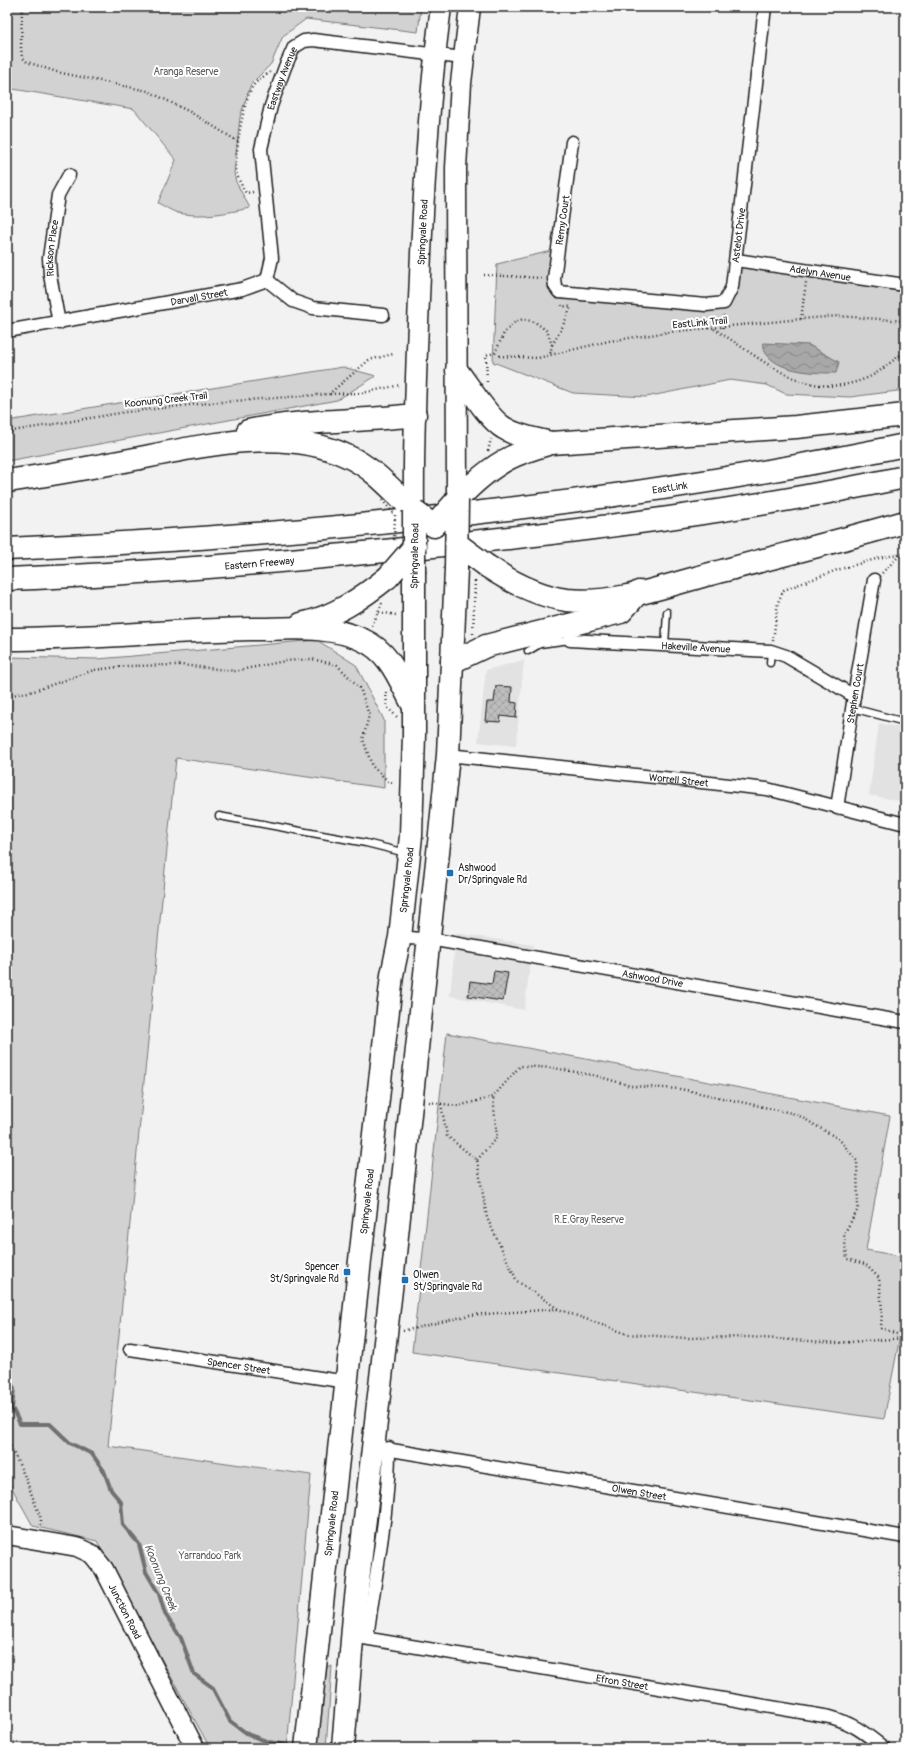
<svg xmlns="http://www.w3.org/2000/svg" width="912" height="1755" font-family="Pangolin,sans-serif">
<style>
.built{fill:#e2e2e2}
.green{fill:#d2d2d2;stroke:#777}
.water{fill:url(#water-waves);stroke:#707070}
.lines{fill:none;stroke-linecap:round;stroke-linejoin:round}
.stream{stroke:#707070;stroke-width:4}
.building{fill:url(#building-cross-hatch);stroke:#1c1c1c}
.lane-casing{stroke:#1c1c1c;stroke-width:9}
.street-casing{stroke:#1c1c1c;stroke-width:15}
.secondary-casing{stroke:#1c1c1c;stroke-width:21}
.primary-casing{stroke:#1c1c1c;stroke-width:23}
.highway-casing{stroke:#1c1c1c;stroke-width:25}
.path{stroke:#1c1c1c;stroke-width:2.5;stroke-dasharray:1 3;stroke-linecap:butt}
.lane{stroke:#fff;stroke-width:6}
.street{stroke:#fff;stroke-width:12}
.secondary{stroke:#fff;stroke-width:18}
.primary{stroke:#fff;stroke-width:20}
.highway{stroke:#fff;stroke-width:22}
.highway-bridge-casing{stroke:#1c1c1c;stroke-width:25;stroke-linecap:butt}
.path-bridge{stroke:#1c1c1c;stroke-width:2.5;stroke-dasharray:1 3;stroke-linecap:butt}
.highway-bridge{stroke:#fff;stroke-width:22}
.poi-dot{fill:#1f6fb2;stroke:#fff;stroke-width:1.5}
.labels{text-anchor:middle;stroke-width:4;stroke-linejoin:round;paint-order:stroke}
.park-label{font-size:10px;fill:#5c5c5c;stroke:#fff}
.street-label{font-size:10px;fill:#1c1c1c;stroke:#fff}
.poi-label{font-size:10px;fill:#1c1c1c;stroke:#fff;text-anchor:start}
.water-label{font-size:11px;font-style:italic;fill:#5b5b5b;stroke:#fff}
</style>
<defs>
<pattern id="water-waves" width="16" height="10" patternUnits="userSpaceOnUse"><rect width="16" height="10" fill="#a8a8a8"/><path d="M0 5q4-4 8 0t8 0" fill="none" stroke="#888"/></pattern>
<pattern id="building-cross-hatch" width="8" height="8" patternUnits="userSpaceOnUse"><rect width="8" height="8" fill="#bdbdbd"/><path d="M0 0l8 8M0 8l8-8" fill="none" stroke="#a2a2a2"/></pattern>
</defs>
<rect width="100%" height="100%" fill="#f2f2f2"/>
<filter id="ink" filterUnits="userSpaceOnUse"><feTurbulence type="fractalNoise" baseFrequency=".025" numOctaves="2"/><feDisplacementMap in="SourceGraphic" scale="8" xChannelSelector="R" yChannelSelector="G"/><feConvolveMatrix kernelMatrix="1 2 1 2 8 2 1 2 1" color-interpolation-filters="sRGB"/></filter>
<g filter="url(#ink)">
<path class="built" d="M524,660L516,746L478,742L486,670Z
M879,723L905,729V802L869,795Z
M456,933L533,945L524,1010L450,996Z"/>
<path class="green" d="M7,7H421L418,32L306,19L283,36L271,64L251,84L240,117L234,173L236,182L250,208C226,213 203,218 178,213C171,211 164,206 158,203L176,160L134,109L7,88Z
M551,251L548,288L557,298L704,310L728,307L740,265L905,292V390L850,397L807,395L786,394L767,385L730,380L646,397L573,393L493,362L497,264Z
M343,367L376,376L337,400L7,461V421Z
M317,640L356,665L384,720V788L176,758L108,1446L311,1475L287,1748H210L97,1541L33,1526L7,1479V657L98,659Z
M447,1033L890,1116L866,1250L905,1257V1331H901L884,1419L412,1352Z
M327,1666H332L326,1748H316Z"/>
<path class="water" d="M763,343L809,345L839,362L836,373C816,373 778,373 765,352C764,350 764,346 763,343Z"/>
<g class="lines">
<path class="stream" d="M7,1379L14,1388L12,1408L20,1424H50L70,1443L92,1454L104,1471L111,1490L121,1502L123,1525L139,1544L146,1572L159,1594L165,1614L181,1638L194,1674L212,1687L230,1721L249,1735L269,1742L287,1745"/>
</g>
<path class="building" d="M496,686L512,687L511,702L517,703L516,718L501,716L500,722L485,721L487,702H494Z
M494,971L508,973L503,1001L468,996L470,981L492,984Z"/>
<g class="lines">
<defs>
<path id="lane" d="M665,645L667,612
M528,651L540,644L570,640
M770,663L771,651
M852,708L905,722
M219,816L366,843L406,853"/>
<g id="street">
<path id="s1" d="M572,142L554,279L555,286L559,292L706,305L724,303L732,287L765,7"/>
<path id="s2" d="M736,260L905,285"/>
<path id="s3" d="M267,280L272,258L261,149L271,106L285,67L294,47L304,41L313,40L463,58"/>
<path id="s4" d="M59,323L50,275L49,258L58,195L69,175"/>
<path id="s5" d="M7,331L242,289L267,280L293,301L313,308L383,315"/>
<path id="s6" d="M570,640L771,651L786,656L854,696"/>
<path id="s7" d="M448,755L767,789L905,824"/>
<path id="s8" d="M837,808L854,696L874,580"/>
<path id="s9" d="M400,937L441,941L905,1022"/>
<path id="s10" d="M130,1349L347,1382"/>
<path id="s11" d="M374,1447L905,1537"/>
<path id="s12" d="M352,1636L830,1717C853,1723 866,1734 884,1748"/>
<path d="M367,1638C375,1575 389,1512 389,1448"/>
</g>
<g id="secondary">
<path id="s13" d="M7,1535L77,1547L92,1554L104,1569L195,1748"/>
</g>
<g id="primary">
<path d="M457,500L456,168L461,83L470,7"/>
<path id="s14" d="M414,511C413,440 416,370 419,299C423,202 428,104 441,7"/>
</g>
<g id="highway">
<path d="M457,371C469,386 488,419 504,428C518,437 535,439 551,443"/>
<path d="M248,431C302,419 360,422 415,415"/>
<path d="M7,481C50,475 93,467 135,459C201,446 283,426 347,456C374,468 393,491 414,511"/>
<path d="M457,500C475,481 496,462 521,453C531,449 541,446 551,443L796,427L905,415"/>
<path id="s15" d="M7,549C308,536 610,506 905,445"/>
<path d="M487,566C511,582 537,596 567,600C613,605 662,587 706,575C772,558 839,541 905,522"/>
<path id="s16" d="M7,579C149,574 291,561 433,546C591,530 749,510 905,477"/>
<path d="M301,624C334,617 362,598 388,577"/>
<path d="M7,639C89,639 171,630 252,629C289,629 329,624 363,640C390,652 399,679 412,703"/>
<path d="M452,662L486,646L621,612L639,592"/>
<path id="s17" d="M306,1748L374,1134L392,975L400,937L411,836L414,735V573"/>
<path d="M343,1748L354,1616L394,1263L440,834L448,755L456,569"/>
</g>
</defs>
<use href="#lane" class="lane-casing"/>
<use href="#street" class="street-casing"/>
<use href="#secondary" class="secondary-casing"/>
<use href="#primary" class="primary-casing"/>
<use href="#highway" class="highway-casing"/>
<path class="path" d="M22,7L21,48L22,57L27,62L57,72L148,91L190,112L239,142
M253,192L246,193C241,185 236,176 236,167C236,149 243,100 253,86C257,80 265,76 270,72
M484,275L542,278
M801,319L806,282
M723,328L724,315
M714,329C763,358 805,404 867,378C881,372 892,360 905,352
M552,345L561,330L571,307L562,306V305
M499,356L538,358L609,341L670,332L801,319L839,316L905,321
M487,382L486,355L495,353L504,333L515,322L523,319L535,322L547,331L552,345L550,355
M330,394L362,393L400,385
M7,432L126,412L208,403L329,394L369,360L393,354
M488,451L491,439
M882,573L900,555
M379,612L396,615
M372,626L382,603
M473,634L475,579
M773,641L778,602L784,590L837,570L883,557L905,554
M386,692L387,707L397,717
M7,696L34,691L94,670L127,666L181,665L235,671L285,661L312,659L337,665L360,688L369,715L363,739L372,766L389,782L395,783
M429,1102L458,1106L493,1097L520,1066L554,1068L597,1076L631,1086L681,1089L796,1114L839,1139L857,1161L858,1209L844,1234L847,1259L865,1264L879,1278L882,1310L881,1328L905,1337
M441,1104L447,1136L477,1160L487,1218L517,1281L558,1309
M477,1160L497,1137L493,1097
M403,1331L470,1315L558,1309L627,1334L686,1338L748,1337L838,1343L905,1338
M7,1439L25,1477L41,1519V1526"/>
<use href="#lane" class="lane"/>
<use href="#street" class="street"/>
<use href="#secondary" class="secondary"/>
<use href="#primary" class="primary"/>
<use href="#highway" class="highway"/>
<defs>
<path id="highway-bridge" d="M414,511L434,526L457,500
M456,543L487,566
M456,569L457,500
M414,573V511
M388,577L415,546"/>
</defs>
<use href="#highway-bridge" class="highway-bridge-casing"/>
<path class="path-bridge" d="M382,500L395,515L394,543"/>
<use href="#highway-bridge" class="highway-bridge"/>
</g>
</g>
<g class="poi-dot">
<rect x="446" y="869" width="8" height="8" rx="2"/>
<rect x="343" y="1268" width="8" height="8" rx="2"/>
<rect x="401" y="1276" width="8" height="8" rx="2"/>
</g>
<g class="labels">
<g class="park-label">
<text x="186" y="75">Aranga Reserve</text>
<text x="589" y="1223">R.E.Gray Reserve</text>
<text x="210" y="1559">Yarrandoo Park</text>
</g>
<g class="street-label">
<text dy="4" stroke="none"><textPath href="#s3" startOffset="206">Eastway Avenue</textPath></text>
<text transform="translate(562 220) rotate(-82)" y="4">Remy Court</text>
<text dy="4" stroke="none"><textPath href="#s14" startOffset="279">Springvale Road</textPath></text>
<text dy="4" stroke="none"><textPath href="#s1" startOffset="388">Astelot Drive</textPath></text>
<text dy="4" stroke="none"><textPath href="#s4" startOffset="76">Rickson Place</textPath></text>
<text dy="4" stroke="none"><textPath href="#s2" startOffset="85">Adelyn Avenue</textPath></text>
<text dy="4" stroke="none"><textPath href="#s5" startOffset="195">Darvall Street</textPath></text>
<text transform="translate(700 322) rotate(-5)" y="4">EastLink Trail</text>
<text transform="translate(166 399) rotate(-6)" y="4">Koonung Creek Trail</text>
<text dy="4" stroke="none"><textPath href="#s15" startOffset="666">EastLink</textPath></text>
<text transform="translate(414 556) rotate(-89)" y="4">Springvale Road</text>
<text dy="4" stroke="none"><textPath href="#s16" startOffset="253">Eastern Freeway</textPath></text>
<text dy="4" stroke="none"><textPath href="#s6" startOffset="126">Hakeville Avenue</textPath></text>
<text dy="4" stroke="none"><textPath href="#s8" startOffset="116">Stephen Court</textPath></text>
<text dy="4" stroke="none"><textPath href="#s7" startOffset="232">Worrell Street</textPath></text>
<text dy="4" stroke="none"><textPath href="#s17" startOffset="874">Springvale Road</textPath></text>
<text dy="4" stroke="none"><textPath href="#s9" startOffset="256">Ashwood Drive</textPath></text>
<text dy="4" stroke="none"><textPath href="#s17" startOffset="550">Springvale Road</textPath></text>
<text dy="4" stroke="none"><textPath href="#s10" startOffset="110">Spencer Street</textPath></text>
<text dy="4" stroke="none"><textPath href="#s11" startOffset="269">Olwen Street</textPath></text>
<text dy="4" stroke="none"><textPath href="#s17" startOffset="226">Springvale Road</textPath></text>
<text dy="4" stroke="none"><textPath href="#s13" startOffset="154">Junction Road</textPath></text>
<text dy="4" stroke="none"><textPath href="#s12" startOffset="274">Efron Street</textPath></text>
</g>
<g class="poi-label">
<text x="458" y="871">Ashwood<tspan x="458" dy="12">Dr/Springvale Rd</tspan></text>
<text x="339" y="1270" text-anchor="end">Spencer<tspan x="339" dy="12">St/Springvale Rd</tspan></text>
<text x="413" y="1278">Olwen<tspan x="413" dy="12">St/Springvale Rd</tspan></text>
</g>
<g class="water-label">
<text transform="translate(161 1577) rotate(68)" y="4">Koonung Creek</text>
</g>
</g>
<rect width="912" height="1755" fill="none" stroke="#fff" stroke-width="24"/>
<rect x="12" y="12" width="888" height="1731" fill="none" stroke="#1c1c1c" stroke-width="1.5" filter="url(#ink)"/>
</svg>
